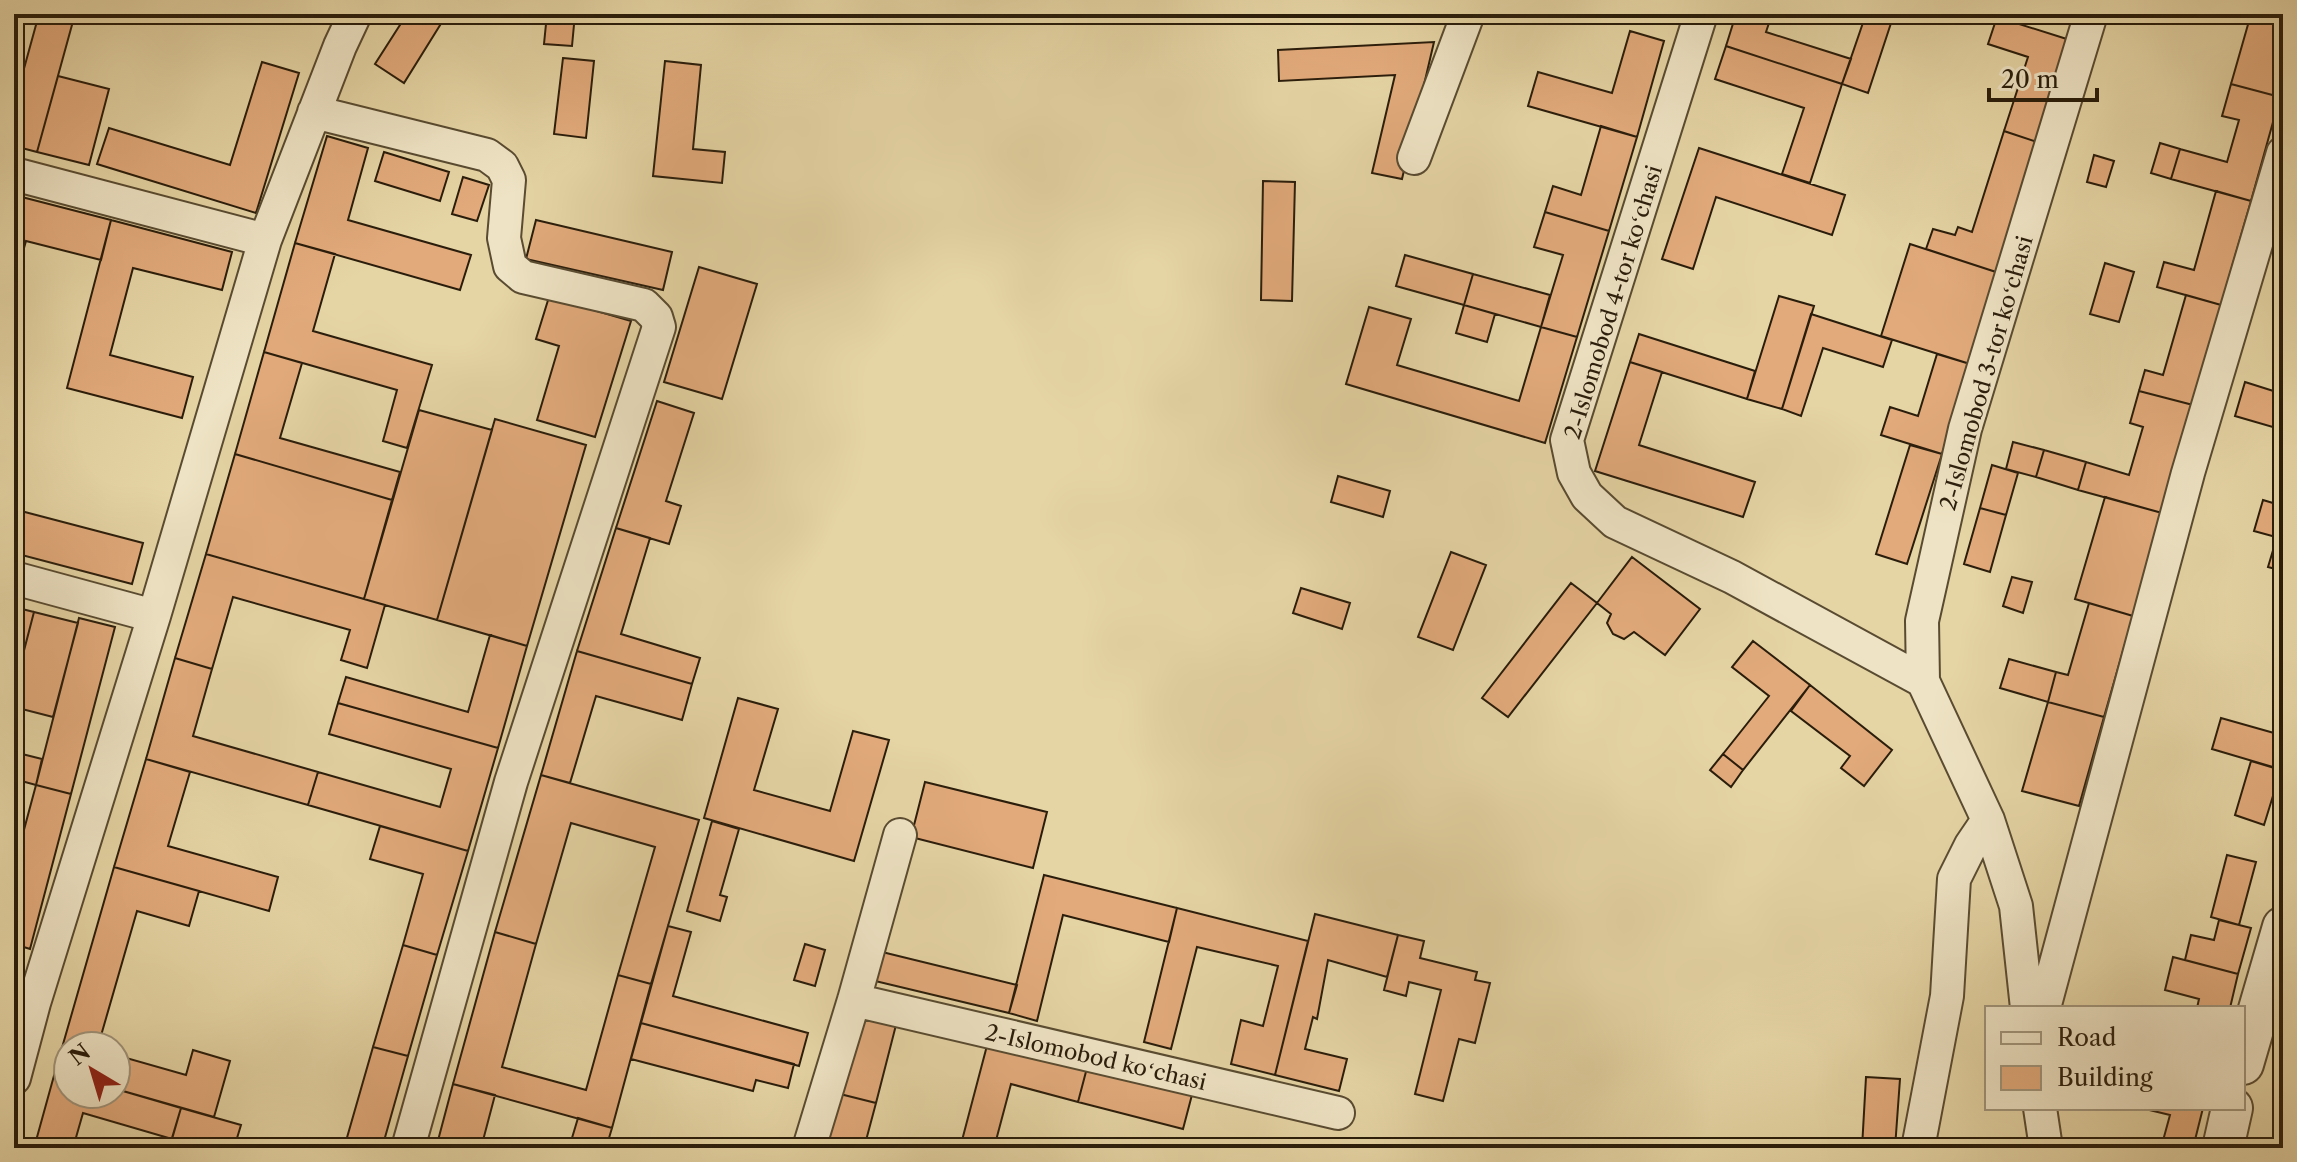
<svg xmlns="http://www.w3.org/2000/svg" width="2297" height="1162" font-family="'Libre Caslon Text',serif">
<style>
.building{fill:#e2aa7b;stroke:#2a1d0b;stroke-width:2}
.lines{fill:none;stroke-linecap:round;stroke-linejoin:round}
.minor-casing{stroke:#594b31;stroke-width:36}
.tertiary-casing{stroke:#594b31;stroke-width:44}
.minor{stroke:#eee3c4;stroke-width:32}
.tertiary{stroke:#eee3c4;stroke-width:40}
.labels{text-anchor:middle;stroke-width:6;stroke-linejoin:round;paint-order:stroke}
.street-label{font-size:22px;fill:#2a1d0b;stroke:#eee3c4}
</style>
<rect width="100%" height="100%" fill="#e5d4a4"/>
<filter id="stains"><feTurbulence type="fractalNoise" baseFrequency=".0025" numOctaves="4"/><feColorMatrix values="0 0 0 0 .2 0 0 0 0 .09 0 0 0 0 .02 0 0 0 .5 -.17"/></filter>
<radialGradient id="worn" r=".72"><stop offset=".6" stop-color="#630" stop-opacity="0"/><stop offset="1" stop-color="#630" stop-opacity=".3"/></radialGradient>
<path class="building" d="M39,14H75L37,152L14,146V94H17Z
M407,14H447L404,83L375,64Z
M547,14H575L572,46L544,44Z
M1736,14H1772L1766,32L1851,59L1842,84L1726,46Z
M1866,14H1894L1868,93L1842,84Z
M2251,14H2283V88L2280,97L2231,84Z
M1997,17L2073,41L2040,143L2004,131L2028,57L1988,44Z
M1630,31L1664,41L1637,137L1528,106L1538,72L1612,93Z
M1434,42L1402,179L1372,173L1395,75L1279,81L1278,50Z
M1726,46L1842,84L1810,183L1782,174L1804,108L1715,79Z
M563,58L594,61L586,138L554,134Z
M665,61L701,65L693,149L725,152L722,183L653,176Z
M262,62L299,73L256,213L97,164L109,128L230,165Z
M58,76L109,89L89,165L37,152Z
M2231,84L2280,97L2251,201L2171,179L2180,149L2227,162L2239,120L2222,116Z
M1601,126L1637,137L1609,231L1545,212L1553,186L1581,195Z
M2004,131L2040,143L1999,273L1926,249L1933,229L1955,235L1958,227L1972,232Z
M327,136L368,148L348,220L471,255L460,290L295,243Z
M2160,143L2180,149L2171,179L2151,173Z
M1699,148L1845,195L1832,235L1716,197L1693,269L1662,259Z
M384,152L449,172L440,201L375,181Z
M2094,155L2114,161L2106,187L2087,182Z
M463,177L489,185L477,221L452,214Z
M1263,181L1295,182L1292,301L1261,300Z
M2216,191L2251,201L2221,305L2157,287L2164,262L2194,270Z
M14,195L111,220L101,260L26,241L16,276L14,275Z
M1545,212L1609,231L1577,337L1541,327L1563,255L1534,247Z
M111,220L232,252L222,290L133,268L110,355L193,377L182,418L67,388Z
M536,220L672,252L663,290L526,259Z
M295,243L335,254L313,331L432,365L407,448L383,441L397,390L264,352Z
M1910,244L1999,273L1970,364L1881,336Z
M1405,255L1473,274L1464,305L1396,286Z
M2105,263L2134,272L2119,322L2090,314Z
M699,267L757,284L722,399L664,382Z
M1473,274L1550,295L1541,327L1464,305Z
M2186,295L2221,305L2193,405L2139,391L2145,370L2163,375Z
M1779,296L1814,306L1782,409L1747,399Z
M549,297L631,321L595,437L537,420L559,346L536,339Z
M1464,305L1495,314L1487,342L1456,333Z
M1369,307L1411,319L1397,365L1519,401L1541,327L1577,337L1545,443L1346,384Z
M1811,314L1892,340L1883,367L1823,348L1801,416L1782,409Z
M1639,334L1755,371L1747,399L1630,362Z
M264,352L302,363L280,438L400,472L392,500L235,454Z
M1937,354L1970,364L1942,454L1881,435L1890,407L1918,416Z
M1630,362L1662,372L1639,445L1755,482L1743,517L1595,471Z
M2245,382L2283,394V430L2235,416Z
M2139,391L2193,405L2162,513L2078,490L2086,462L2129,475L2143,427L2130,423Z
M657,401L694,413L666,501L681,506L669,544L616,528Z
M419,410L492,430L437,620L364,599Z
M495,419L586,445L527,646L437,620Z
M2013,442L2044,450L2036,477L2006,469Z
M1910,445L1942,454L1907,564L1876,554Z
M2044,450L2086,462L2078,490L2036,477Z
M235,454L392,500L364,599L206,554Z
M1992,465L2018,473L2006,515L1980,508Z
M1338,476L1390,491L1383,517L1331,502Z
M2105,497L2162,513L2133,616L2075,599Z
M2263,500L2283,506V539L2254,531Z
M1980,508L2006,515L1990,572L1964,564Z
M21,511L143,543L132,584L14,553V537Z
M616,528L650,538L621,634L700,658L692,684L577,651Z
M2277,537L2283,539V571L2268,567Z
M1451,552L1486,565L1453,650L1418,637Z
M206,554L385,605L367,668L341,660L350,630L233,597L212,669L175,658Z
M1632,557L1700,609L1665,655L1634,632L1624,639L1613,634L1607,623L1611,614L1597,603Z
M2012,577L2032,582L2023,613L2003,606Z
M1571,583L1597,603L1508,717L1482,698Z
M1301,588L1350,603L1342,629L1293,613Z
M2089,603L2133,616L2104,717L2048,702L2056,672L2068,675Z
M14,607L34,612L14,689Z
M34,612L78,623L53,717L14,707V689Z
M79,618L115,627L71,794L36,785Z
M490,635L527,646L498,748L338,703L346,677L468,712Z
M1753,641L1810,685L1743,770L1723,754L1769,696L1732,667Z
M577,651L692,684L682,720L596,696L570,783L541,775Z
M175,658L212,669L193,736L318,772L308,805L146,759Z
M2009,659L2056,672L2048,702L2000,688Z
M1810,685L1892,750L1864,786L1841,768L1850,756L1791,711Z
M738,698L778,709L754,790L830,811L853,731L889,740L854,861L704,818Z
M2048,702L2104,717L2079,806L2022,791Z
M338,703L498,748L468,851L308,805L318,772L440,807L451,769L329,734Z
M2283,703V770L2212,749L2221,718L2274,733Z
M14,752L42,759L36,785L14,779Z
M1723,754L1743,770L1731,787L1710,770Z
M146,759L190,772L168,846L278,877L269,911L114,867Z
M2251,761L2281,770L2264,825L2235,815Z
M541,775L699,820L651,984L618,975L655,847L571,823L536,944L495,932Z
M925,782L1047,812L1033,868L911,837Z
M36,785L71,794L30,949L14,944V867Z
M712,821L739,829L720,895L727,897L720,921L687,911Z
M380,826L468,851L437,955L403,945L423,874L370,859Z
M2227,855L2256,862L2239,925L2211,917Z
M114,867L199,891L189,926L137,911L98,1046H68V1076L55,1072Z
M1044,875L1177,908L1169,942L1063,915L1037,1021L1009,1013Z
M1177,908L1308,941L1275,1075L1231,1064L1241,1020L1263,1026L1278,966L1197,947L1171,1049L1144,1042Z
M1315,914L1398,935L1387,977L1328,960L1317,1019L1313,1017L1305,1049L1347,1059L1339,1091L1275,1075Z
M2219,920L2251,928L2238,974L2185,960L2191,935L2214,940Z
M668,926L691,932L673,996L808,1033L799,1066L641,1023Z
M495,932L536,944L502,1067L586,1090L618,975L651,984L612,1128L453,1084Z
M1398,935L1424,941L1420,958L1477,972L1475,980L1490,983L1475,1043L1459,1039L1443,1101L1415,1094L1441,990L1409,982L1406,996L1384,990Z
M805,944L825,950L815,986L794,980Z
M403,945L437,955L408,1056L373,1047Z
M878,951L1017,985L1009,1013L871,980Z
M2173,957L2238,974L2230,1008H2197L2199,999L2165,990Z
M860,1016L896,1025L876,1103L840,1094Z
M641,1023L794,1064L788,1088L756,1080L753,1091L631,1059Z
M989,1038L1088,1064L1078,1102L1011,1084L994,1148H960Z
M373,1047L408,1056L382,1148H344Z
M193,1050L230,1061L214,1117L116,1089V1055L186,1075Z
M1088,1064L1193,1091L1183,1129L1078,1102Z
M55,1072L68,1076V1094H116V1089L181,1108L172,1139L83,1113L73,1148H34Z
M1866,1077L1900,1079L1895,1148H1862Z
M453,1084L495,1095L481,1148H436Z
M840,1094L876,1103L864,1148H826Z
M181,1108L241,1125L234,1148H169Z
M2141,1108H2203L2193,1148H2161L2170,1115Z
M578,1118L612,1128L606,1148H569Z
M894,1139L928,1148H891Z"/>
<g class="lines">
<defs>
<path id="minor" d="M1701,14L1567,440L1574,473L1587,496L1615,522L1732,577L1923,681
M314,112L487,155L502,166L509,180L504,238L510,266L523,277L644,305L656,317L659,327L511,782L408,1148
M1414,158L1468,14
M14,174L265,240L154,616L34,1003L14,1078
M265,240L340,46L355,14
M14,578L154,616
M854,1000L1338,1113
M2027,1008L2016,906L1988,820L1923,681L1922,621L1965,429L2091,14
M2044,1008L2188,473L2283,153
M2040,1108L2046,1148
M809,1148L854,1000L900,835
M1918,1148L1947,996L1954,879L1971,845L1988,820"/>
<path id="tertiary" d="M2243,1064L2283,927
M2223,1148L2232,1108"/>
</defs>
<use href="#minor" class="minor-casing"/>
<use href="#tertiary" class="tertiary-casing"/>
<use href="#minor" class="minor"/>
<use href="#tertiary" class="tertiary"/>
</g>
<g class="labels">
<g class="street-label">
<text transform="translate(1613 302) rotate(-73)" y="8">2-Islomobod 4-tor koʻchasi</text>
<text transform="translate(1986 373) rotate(-74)" y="8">2-Islomobod 3-tor koʻchasi</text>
<text transform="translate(1096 1057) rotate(13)" y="8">2-Islomobod koʻchasi</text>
</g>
</g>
<rect width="2297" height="1162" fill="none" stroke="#e5d4a4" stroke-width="48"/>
<rect x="16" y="16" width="2265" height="1130" fill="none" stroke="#2a1d0b" stroke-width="4"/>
<rect x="24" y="24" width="2249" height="1114" fill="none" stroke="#2a1d0b" stroke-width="2"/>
<rect x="1985" y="1006" width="260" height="104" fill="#eee3c4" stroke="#a0947a" stroke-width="2"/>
<rect x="2001" y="1032" width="40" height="12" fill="#eee3c4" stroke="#a0947a" stroke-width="2"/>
<text x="2057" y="1046" font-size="24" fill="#2a1d0b">Road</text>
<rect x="2001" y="1066" width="40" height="24" fill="#e2aa7b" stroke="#a0947a" stroke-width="2"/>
<text x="2057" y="1086" font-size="24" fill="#2a1d0b">Building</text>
<g transform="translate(92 1070) rotate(322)"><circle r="38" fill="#eee3c4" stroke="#a0947a" stroke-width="2"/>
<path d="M0-6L14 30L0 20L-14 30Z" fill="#8f2418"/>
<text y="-12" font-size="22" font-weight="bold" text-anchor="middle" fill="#2a1d0b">N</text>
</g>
<path d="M1989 88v12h108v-12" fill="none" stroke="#2a1d0b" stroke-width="4"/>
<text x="2001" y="88" font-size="24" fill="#2a1d0b" stroke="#eee3c4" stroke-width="6" paint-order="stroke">20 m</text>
<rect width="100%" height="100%" filter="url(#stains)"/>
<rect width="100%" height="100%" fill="url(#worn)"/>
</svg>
